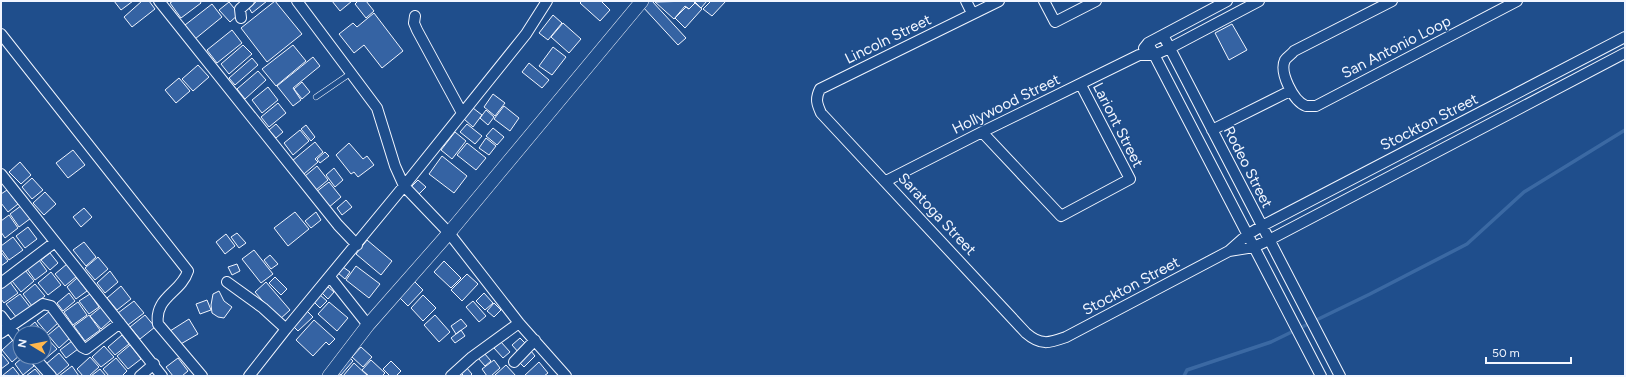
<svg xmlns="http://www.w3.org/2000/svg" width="1626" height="377" font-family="Figtree,sans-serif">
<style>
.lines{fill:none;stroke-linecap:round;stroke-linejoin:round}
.stream{stroke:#3b69a3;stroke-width:3.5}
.building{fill:#3563a3;stroke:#f2f6ff}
.service-casing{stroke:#f2f6ff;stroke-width:6}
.minor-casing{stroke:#f2f6ff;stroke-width:12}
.tertiary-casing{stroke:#f2f6ff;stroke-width:14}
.service{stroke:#1f4e8c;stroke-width:5}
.minor{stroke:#1f4e8c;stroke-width:10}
.tertiary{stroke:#1f4e8c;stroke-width:13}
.labels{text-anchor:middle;stroke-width:3;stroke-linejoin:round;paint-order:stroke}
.street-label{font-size:15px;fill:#f2f6ff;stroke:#1f4e8c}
</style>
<rect width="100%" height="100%" fill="#1f4e8c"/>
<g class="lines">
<path class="stream" d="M1184,376L1187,370L1271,342L1370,294L1467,244L1524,192L1625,130"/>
</g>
<path class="building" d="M114,1H133L121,10Z
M142,1H149L155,9L132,27L124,17Z
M173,1H200L201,3L181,18L170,3Z
M257,1H267L252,13L249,8Z
M275,1L302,34L267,62L241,28Z
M332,1H352L340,11Z
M358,1H366L374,11L366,18L355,4Z
M582,1H601L610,10L600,21L580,3Z
M648,1H652L686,38L678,45L642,6Z
M693,1L695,3L689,9L685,6L674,19L655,2Z
M694,1H707L701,8Z
M711,1H726L712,16L703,9Z
M229,2L239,14L230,22L219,10Z
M695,3L702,9L685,28L675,18L686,7L689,9Z
M212,4L222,17L195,39L185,25Z
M374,13L403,51L382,68L364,45L354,53L339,34L353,23L357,27Z
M553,15L562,23L548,40L539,33Z
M563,23L581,39L569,53L551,37Z
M1232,24L1247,50L1229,60L1215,33Z
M232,30L242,43L217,63L207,50Z
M243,45L252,54L229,74L221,64Z
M293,45L306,61L276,86L262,69Z
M553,47L566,57L552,75L539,66Z
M313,57L320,66L293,88L301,100L293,106L277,86Z
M252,58L258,65L235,85L229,78Z
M529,63L549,80L542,88L522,72Z
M198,65L209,77L193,91L182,79Z
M258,71L266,80L245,99L237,89Z
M179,78L190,91L176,103L165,90Z
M302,82L310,92L302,99L294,89Z
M268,87L278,100L262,113L252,100Z
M493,94L505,103L495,116L484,107Z
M278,103L286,113L269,127L261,117Z
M504,106L519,118L510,131L494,119Z
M473,108L482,115L473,127L464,119Z
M486,110L494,117L488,125L480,118Z
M276,124L283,132L276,138L269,130Z
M467,124L482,136L475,144L460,132Z
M306,125L315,137L311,141L301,129Z
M493,128L504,137L497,145L486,136Z
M300,130L309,141L293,155L284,143Z
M455,132L466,141L452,159L441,150Z
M486,138L496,146L489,155L479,148Z
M315,142L323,152L315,159L318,162L304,174L292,161Z
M349,143L363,159L367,156L374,165L358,177L354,172L351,174L336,155Z
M467,143L486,158L476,170L457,155Z
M73,150L85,165L68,178L56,163Z
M325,152L329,156L320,163L317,159Z
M442,156L467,176L454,193L429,174Z
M20,162L31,175L21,184L9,172Z
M317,166L328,180L316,190L305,176Z
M334,168L343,180L335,187L326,175Z
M32,178L43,190L32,199L22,187Z
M418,180L426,187L418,195L411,187Z
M329,182L341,197L328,208L316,192Z
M7,190L18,204L8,212L1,203V194Z
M45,192L56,204L44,215L33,203Z
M346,200L352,207L342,215L337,208Z
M22,205L31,218L19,227L10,214Z
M84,208L92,217L81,227L73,217Z
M295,212L309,229L288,246L274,228Z
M316,212L321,220L311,228L305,221Z
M9,215L18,228L5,238L1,232V221Z
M28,227L37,239L25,248L16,236Z
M237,233L246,243L239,248L231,237Z
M226,234L235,246L225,254L216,242Z
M13,237L23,250L9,260L1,249V246Z
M367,240L392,261L381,275L356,254Z
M84,242L96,257L86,266L73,250Z
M254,250L273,274L261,283L242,259Z
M1,252L8,261L1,266Z
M50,253L58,263L50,270L41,260Z
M270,255L278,264L271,269L264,260Z
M98,257L108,269L95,280L85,268Z
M39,260L47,271L35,280L27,269Z
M444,261L461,278L451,288L434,272Z
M67,264L77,276L65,286L55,274Z
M237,264L240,271L232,275L228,267Z
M356,266L380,284L369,298L346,280Z
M343,267L350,272L345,279L338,273Z
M25,270L34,281L21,292L12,281Z
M110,271L118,282L105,293L97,283Z
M51,272L61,285L48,295L38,283Z
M467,274L478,284L462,301L451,290Z
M275,277L287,289L281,295L269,283Z
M77,278L87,291L76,299L67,287Z
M414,281L423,290L408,306L399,297Z
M10,282L18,293L4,303L1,299V289Z
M266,282L290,310L279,320L255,292Z
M35,284L45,296L32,306L23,294Z
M121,286L131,299L117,310L107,298Z
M328,287L334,292L328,299L322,293Z
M219,291L224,301L232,307L224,318L218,317L212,313L211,305L213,294Z
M69,293L75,301L63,311L57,303Z
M484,293L493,303L485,310L476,301Z
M20,294L30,307L17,318L6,304Z
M90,294L99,307L89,314L79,301Z
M320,295L327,301L320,308L314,302Z
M423,295L436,308L423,321L411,308Z
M207,300L211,310L200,314L196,304Z
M134,301L144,313L128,325L118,313Z
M473,301L486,316L479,322L466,307Z
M78,302L87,315L73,325L64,312Z
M329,302L348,318L337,331L318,314Z
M494,303L501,310L494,317L487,311Z
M101,307L111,320L101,329L90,316Z
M50,311L59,322L47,333L37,321Z
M307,311L313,317L298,331L293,326Z
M89,315L100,330L85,341L74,326Z
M145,315L155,327L140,339L130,327Z
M435,315L450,332L439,342L424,325Z
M189,319L198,334L179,345L170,331Z
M461,319L467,326L456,334L451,326Z
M314,320L335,339L329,345L326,342L313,356L296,340Z
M35,322L43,333H22Z
M60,325L70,338L59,348L48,335Z
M461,330L465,336L455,343L451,338Z
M122,335L129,344L115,355L108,347Z
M46,337L57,349L45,359L43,357L44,339Z
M520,338L527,345L519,353L512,345Z
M13,340L20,348V355L12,362L2,350Z
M72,341L78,349L66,358L60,350Z
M501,342L510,352L503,358L494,348Z
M130,345L141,359L128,369L117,356Z
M104,346L114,357L101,367L92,357Z
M361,347L372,357L363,367L352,357Z
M531,351L535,356L524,367L519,362Z
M1,353L9,363L1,369Z
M59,353L69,365L56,376L46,364Z
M484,353L491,361L485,366L478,358Z
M348,356L353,361L341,375L335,371Z
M23,357H27L34,366L23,375L15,364Z
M90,357L99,367L89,376H83L77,369Z
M116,358L127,371L122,376H109L103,369Z
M178,358L188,371L182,376H173L166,367Z
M371,360L385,373L382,376H369L362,370Z
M494,360L500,368L491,376H487L482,369Z
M391,361L401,371L396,376H390L383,369Z
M539,362L548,373L544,376H524Z
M354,363L368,376H343Z
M506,365L516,376H497L495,375Z
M72,366L79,376H59Z
M13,367L20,376H2Z
M466,367L472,374L470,376H464L460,372Z
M35,369L41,376H26Z
M100,369L106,376H91Z"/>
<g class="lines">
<defs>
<path id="service" d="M316,97L351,73"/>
<path id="minor" d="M159,1L338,225L357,245
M297,1L377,108L395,166L404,186L526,34L547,1
M966,1L972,13
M999,1L820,89C815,99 817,104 821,113L1026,333C1041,346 1049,343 1066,337L1229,251L1247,235L1262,226L1625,37
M1044,1L1055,22L1096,1
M1392,1L1294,51C1292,54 1287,57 1285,60C1279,72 1293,101 1306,106C1308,106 1313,106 1316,106L1517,1
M415,16L414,23L417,30L462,113
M241,18L240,9L249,1
M1,34L188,271C181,293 154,297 158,324L202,376
M1163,35L1340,376
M1148,43L1321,376
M1144,48L1148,43L1227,1
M1212,130L1290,91
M982,132L1061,216L1130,179L1081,85
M1,174L162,376
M886,181L982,132L1139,55H1154L1170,48L1259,1
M1229,251L1254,247L1269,240L1625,53
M330,277L368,325
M227,282L263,308L286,329
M1,283L55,242
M1,316L20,341
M1,333L43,304L51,306L82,347L86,349L120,323
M34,357L51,376
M514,362L535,340
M140,376L154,364
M249,376L286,329L404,186L449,233L519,323L566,376
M451,376L472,357L519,323"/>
<path id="tertiary" d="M329,376L368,325L449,233L642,1"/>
</defs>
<use href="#service" class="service-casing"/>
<use href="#minor" class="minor-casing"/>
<use href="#tertiary" class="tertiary-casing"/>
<use href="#service" class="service"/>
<use href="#minor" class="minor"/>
<use href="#tertiary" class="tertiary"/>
</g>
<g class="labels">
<g class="street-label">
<text transform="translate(888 39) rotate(-26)" y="5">Lincoln Street</text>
<text transform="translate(1396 47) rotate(-27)" y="5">San Antonio Loop</text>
<text transform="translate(1006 104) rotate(-26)" y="5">Hollywood Street</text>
<text transform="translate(1429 122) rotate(-27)" y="5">Stockton Street</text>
<text transform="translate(1118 125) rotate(63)" y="5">Lariont Street</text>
<text transform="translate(1248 167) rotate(63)" y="5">Rodeo Street</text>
<text transform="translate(937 214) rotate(47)" y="5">Saratoga Street</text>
<text transform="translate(1131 286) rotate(-28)" y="5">Stockton Street</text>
</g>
</g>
<rect width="1626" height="377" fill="none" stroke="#f2f6ff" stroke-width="4"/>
<g transform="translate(32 345) rotate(280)"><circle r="19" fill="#1f4e8c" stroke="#7391ba"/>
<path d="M0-3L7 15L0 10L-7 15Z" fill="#ffb74d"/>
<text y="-6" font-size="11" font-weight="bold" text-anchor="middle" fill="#f2f6ff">N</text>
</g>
<path d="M1486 357v6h85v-6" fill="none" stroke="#f2f6ff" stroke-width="2"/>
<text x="1492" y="357" font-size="12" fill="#f2f6ff" stroke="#1f4e8c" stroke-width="3" paint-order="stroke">50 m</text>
</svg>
